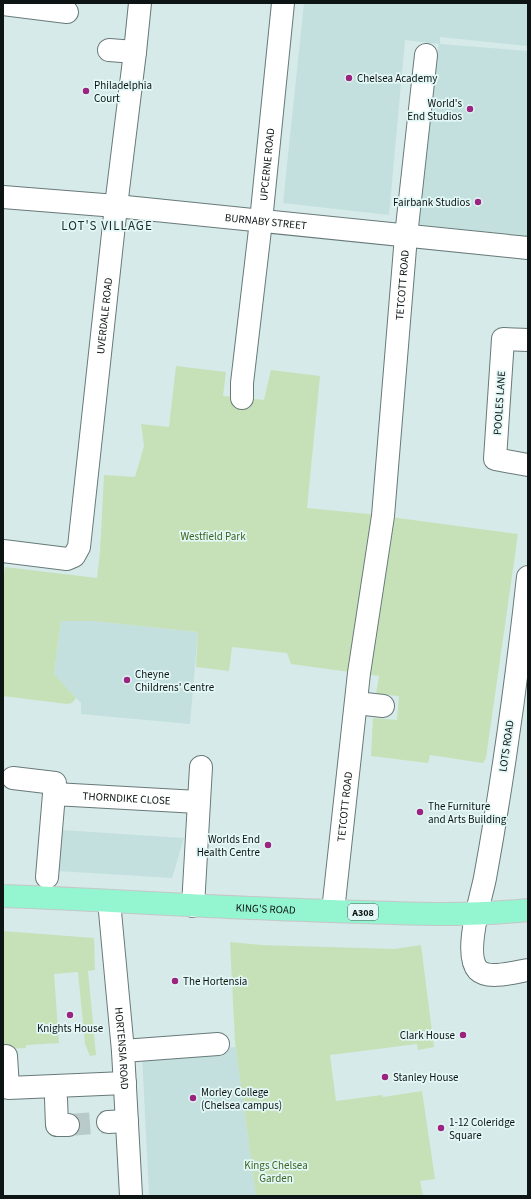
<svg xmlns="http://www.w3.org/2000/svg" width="531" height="1199" font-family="'Source Sans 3',sans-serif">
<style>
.built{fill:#c3e0df}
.green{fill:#c6e1b8}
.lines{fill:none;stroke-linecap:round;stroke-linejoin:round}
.minor-tunnel{stroke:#b8cac9;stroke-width:22;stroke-dasharray:22 11;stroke-linecap:butt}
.minor-casing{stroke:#677978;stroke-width:24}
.major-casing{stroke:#c5c7c7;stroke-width:24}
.minor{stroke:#fff;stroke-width:22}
.major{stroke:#94f5d1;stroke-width:22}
.poi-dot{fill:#9a247f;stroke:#e3f8f6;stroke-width:1.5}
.labels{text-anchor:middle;stroke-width:3.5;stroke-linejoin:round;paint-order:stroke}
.shield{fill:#e3f8f6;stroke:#4d5858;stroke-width:1}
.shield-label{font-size:10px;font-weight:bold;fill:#0d1414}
.poi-label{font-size:11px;fill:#0d1414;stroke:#e3f8f6;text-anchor:start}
.street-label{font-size:11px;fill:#0d1414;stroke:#e3f8f6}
.park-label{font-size:11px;fill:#3c6520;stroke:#e3f8f6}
.quarter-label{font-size:13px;letter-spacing:1px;fill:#1d2d2d;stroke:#e3f8f6}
</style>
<rect width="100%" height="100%" fill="#d6eae9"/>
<path class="built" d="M304,3H528V46L440,37V44L528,51V236L412,224L439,44L405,40L389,215L283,203Z
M61,621H93L198,632L190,724L81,714V703L54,675Z
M61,830L184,838L172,878L58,871Z
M236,1047L256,1196H149L142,1053Z"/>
<path class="green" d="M176,366L226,372L223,396L264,400L271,370L320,376L307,508L368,514L518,534L486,758L483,763L430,755L428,763L371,756L373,718L397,720L399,696L376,694L379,676L291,664L287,653L232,647L229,671L196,667L198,632L93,621H61L54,674L76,698L72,703L67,704L3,696V586L5,567L97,578L100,552L104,475L135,477L144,446L141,424L169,427Z
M3,931L94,938L95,970L88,971L96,1055L90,1056L85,1044L78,972L54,974L59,1043L26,1045V1048L3,1049Z
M230,942L261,945L394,949L421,945L434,1047L418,1050L417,1044L330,1055L336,1101L382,1095L383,1097L422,1091L435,1179L420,1181L423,1196H256L235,1042Z"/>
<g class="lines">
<path class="minor-tunnel" d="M68,1125L108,1122"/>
<defs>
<g id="minor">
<path d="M3,4L67,12"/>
<path d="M109,50L135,52"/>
<path id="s1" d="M3,197L116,206L528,248"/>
<path d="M528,340L503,339L495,459L528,465"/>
<path id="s2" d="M242,398V383L261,221L283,3"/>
<path id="s3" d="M3,551L67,559L74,556L79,547L116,206L135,52L140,3"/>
<path d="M528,577C517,678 503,779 485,878C481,898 463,954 478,970C488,980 515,972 528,970"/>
<path d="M356,703L383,706"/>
<path d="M13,778L55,783L54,794"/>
<path id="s4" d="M47,877L54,794L198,802"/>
<path id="s5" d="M109,901L123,1051L131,1196"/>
<path d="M193,906L201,767"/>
<path id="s6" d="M333,911L359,673L383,516L406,236L426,55"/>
<path d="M123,1051L218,1044"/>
<path d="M6,1056L8,1088L125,1083"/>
<path d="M56,1099L57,1125H68"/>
<path d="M108,1122L127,1121"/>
</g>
<g id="major">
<path id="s7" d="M3,896C113,900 222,908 332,911C397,913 463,917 528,910"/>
</g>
</defs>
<use href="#minor" class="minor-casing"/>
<use href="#major" class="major-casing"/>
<use href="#minor" class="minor"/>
<use href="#major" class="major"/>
</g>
<g class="poi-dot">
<circle cx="349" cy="78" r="4"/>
<circle cx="86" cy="91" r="4"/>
<circle cx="470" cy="109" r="4"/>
<circle cx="478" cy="202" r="4"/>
<circle cx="127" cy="680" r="4"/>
<circle cx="420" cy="812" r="4"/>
<circle cx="268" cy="845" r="4"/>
<circle cx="175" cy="981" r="4"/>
<circle cx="70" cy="1015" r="4"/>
<circle cx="463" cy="1035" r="4"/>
<circle cx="385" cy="1077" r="4"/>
<circle cx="193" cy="1098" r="4"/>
<circle cx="441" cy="1128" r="4"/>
</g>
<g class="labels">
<rect class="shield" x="348" y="904" width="30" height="16" rx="3"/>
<g class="shield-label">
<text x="363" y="916">A308</text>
</g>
<g class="poi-label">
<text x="357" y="82">Chelsea Academy</text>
<text x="94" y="89">Philadelphia<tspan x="94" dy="13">Court</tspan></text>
<text x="462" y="107" text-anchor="end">World's<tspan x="462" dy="13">End Studios</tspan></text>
<text x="470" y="206" text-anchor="end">Fairbank Studios</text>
<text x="135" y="678">Cheyne<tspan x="135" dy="13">Childrens' Centre</tspan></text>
<text x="428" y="810">The Furniture<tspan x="428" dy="13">and Arts Building</tspan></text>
<text x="260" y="843" text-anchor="end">Worlds End<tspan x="260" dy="13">Health Centre</tspan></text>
<text x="183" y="985">The Hortensia</text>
<text x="70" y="1032" text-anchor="middle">Knights House</text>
<text x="455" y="1039" text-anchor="end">Clark House</text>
<text x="393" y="1081">Stanley House</text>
<text x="201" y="1096">Morley College<tspan x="201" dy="13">(Chelsea campus)</tspan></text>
<text x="449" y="1126">1-12 Coleridge<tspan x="449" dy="13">Square</tspan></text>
</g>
<g class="street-label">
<text dy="4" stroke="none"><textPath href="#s2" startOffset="235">UPCERNE ROAD</textPath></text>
<text dy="4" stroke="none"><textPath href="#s1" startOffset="264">BURNABY STREET</textPath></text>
<text dy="4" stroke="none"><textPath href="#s6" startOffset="630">TETCOTT ROAD</textPath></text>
<text dy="4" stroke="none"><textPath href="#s3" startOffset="315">UVERDALE ROAD</textPath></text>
<text transform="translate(499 403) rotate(-86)" y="4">POOLES LANE</text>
<text transform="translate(506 746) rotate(-82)" y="4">LOTS ROAD</text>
<text dy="4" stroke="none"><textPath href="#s4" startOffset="156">THORNDIKE CLOSE</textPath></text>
<text dy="4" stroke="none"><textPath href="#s6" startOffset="105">TETCOTT ROAD</textPath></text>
<text dy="4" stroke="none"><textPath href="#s7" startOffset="263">KING'S ROAD</textPath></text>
<text dy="4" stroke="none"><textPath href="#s5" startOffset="148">HORTENSIA ROAD</textPath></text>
</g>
<g class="park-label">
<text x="213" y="540">Westfield Park</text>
<text x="276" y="1169">Kings Chelsea<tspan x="276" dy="13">Garden</tspan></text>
</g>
<g class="quarter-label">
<text x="107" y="230">LOT'S VILLAGE</text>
</g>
</g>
<rect width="531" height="1199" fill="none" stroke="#0d1414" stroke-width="8"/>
</svg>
